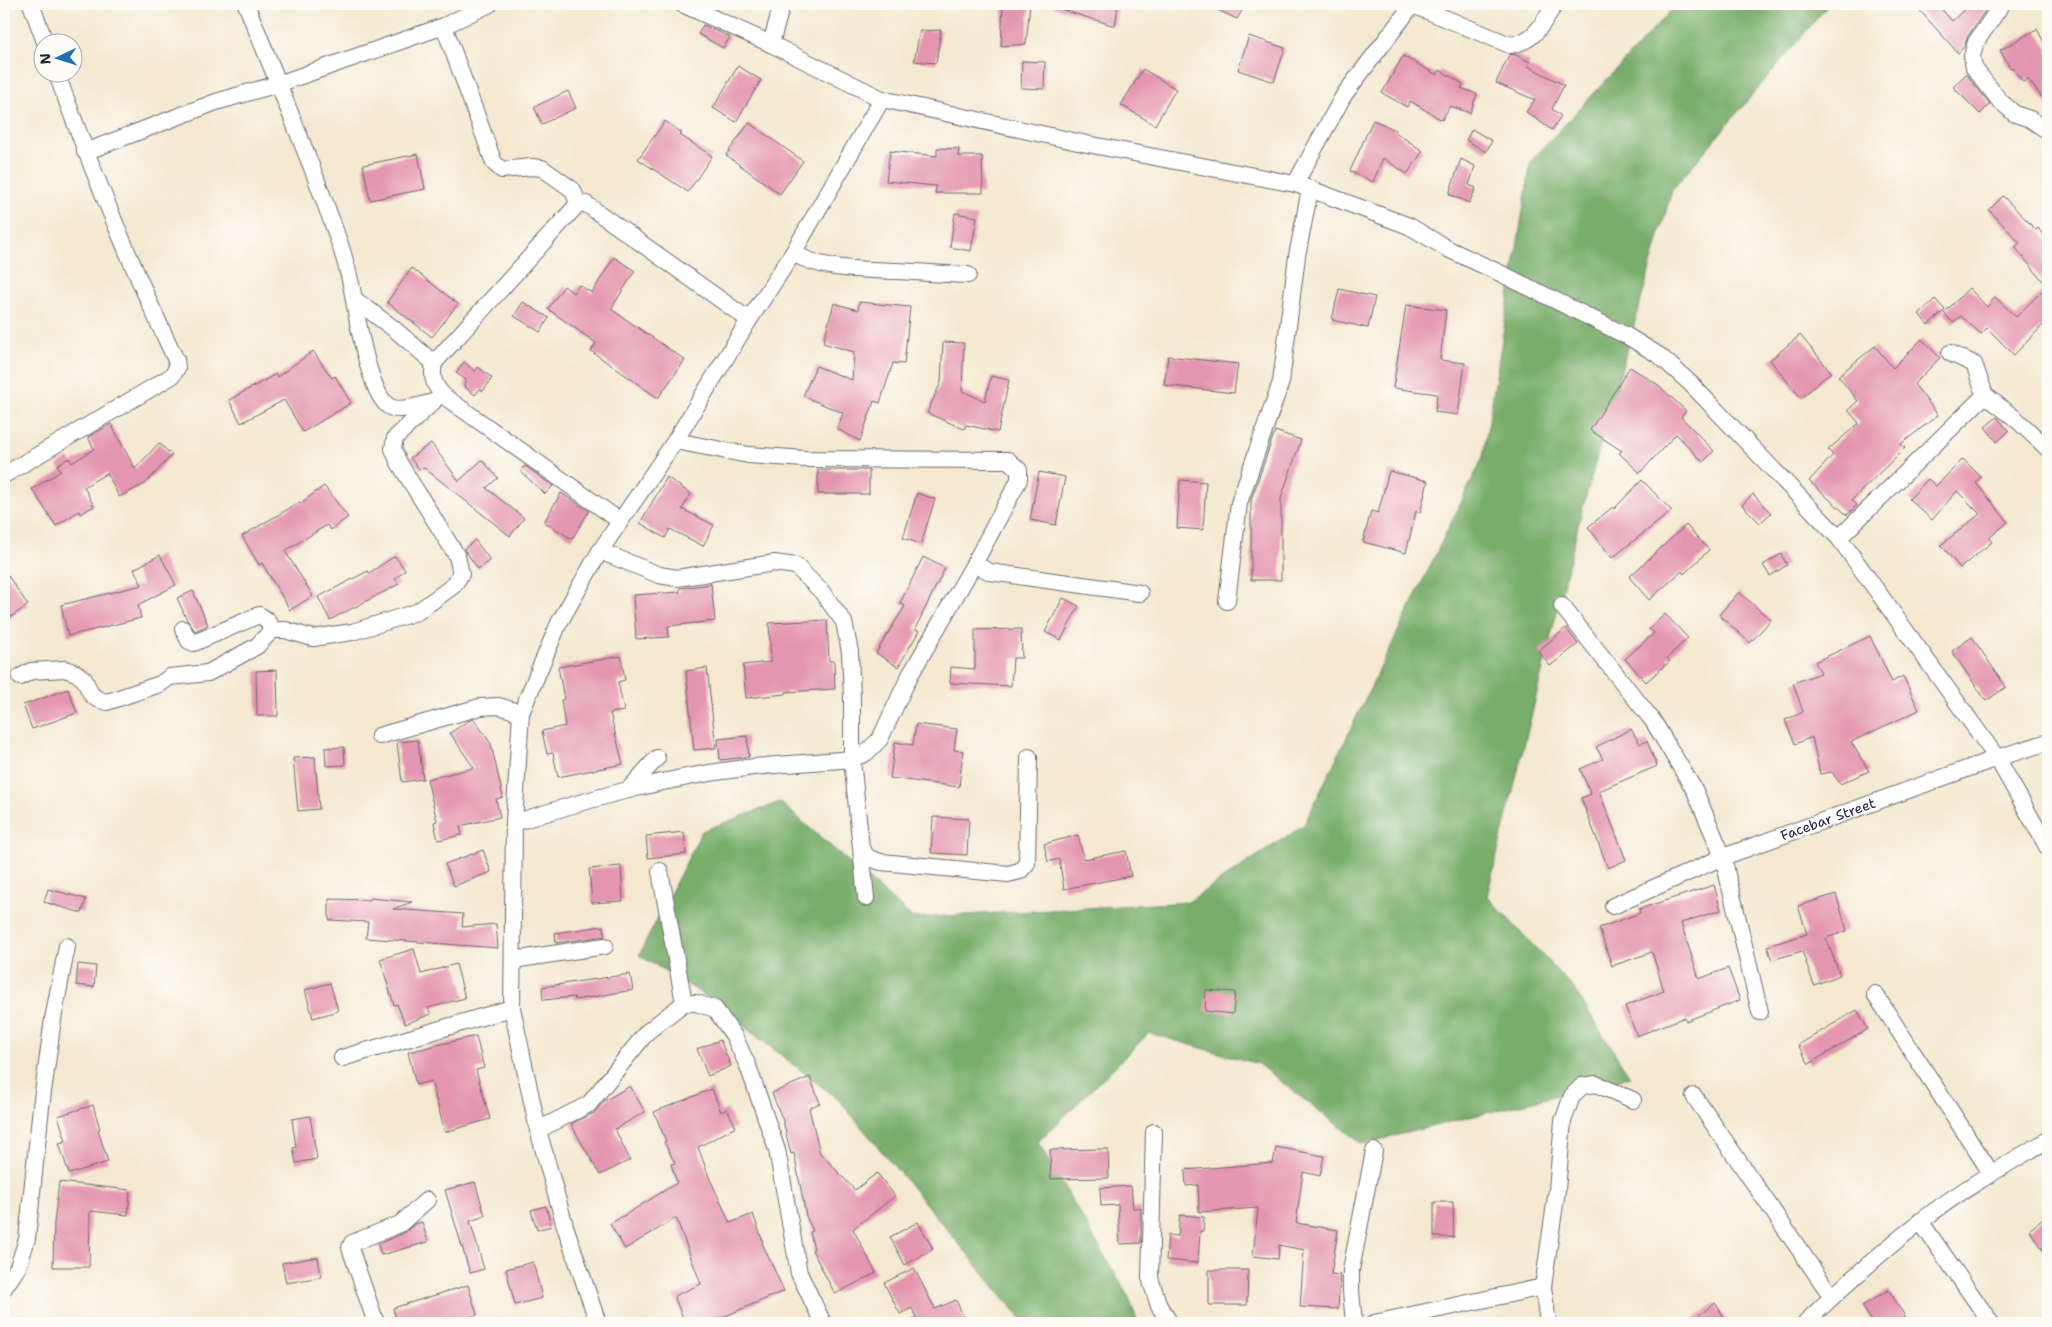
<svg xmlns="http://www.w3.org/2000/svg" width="2052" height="1327" font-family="'Shantell Sans',sans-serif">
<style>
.forest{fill:#78ad6b;stroke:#4d6853}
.building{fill:#e495af}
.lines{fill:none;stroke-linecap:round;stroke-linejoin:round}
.minor-casing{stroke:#6c676f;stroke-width:18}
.minor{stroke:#fff;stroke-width:16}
.labels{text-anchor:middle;stroke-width:4;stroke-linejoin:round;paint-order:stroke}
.street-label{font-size:14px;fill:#22223b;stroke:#fdfcf7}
</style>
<rect width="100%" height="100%" fill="#fdfcf7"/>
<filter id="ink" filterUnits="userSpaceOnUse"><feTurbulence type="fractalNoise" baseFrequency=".02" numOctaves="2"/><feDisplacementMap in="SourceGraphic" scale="10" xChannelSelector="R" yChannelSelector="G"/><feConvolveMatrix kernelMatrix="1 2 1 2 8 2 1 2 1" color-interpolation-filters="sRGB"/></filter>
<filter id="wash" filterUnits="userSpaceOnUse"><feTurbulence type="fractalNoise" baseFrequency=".0096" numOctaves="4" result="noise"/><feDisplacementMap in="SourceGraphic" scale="20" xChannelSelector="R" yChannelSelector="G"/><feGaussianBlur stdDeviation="1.12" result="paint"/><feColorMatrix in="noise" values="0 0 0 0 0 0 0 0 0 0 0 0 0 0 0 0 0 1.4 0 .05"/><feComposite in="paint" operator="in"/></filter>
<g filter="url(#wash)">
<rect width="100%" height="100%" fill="#f4e8d0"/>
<path class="forest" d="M1677,4H1829L1672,190L1582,510L1487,896L1574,989L1630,1077L1362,1144L1258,1064L1149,1033L1038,1142L1129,1298L1138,1323H1025L839,1100L701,993L639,955L702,831L780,802L913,918L1188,902L1304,825L1483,457L1531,161Z"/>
<g id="blocks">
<path class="building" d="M1003,4H1030L1026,44L1001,46Z
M1053,4H1109L1118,6L1115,26L1053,7Z
M1205,4H1246L1237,19Z
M1914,4H1937L1952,21L1970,4H1978L1985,11L1968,36L1964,47L1958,53Z
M703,25L730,37L723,48L698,34Z
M2037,29L2048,50V105L2028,79L2023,82L2012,67L2010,68L2000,50Z
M941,30L936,63L914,61L920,31Z
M1249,36L1285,48L1274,82L1238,70Z
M1514,54L1530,62L1528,66L1564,85L1552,109L1561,116L1552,130L1526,112L1535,100L1496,83L1509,55Z
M1403,56L1437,75L1440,70L1463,84L1461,88L1477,94L1470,113L1450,106L1442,120L1410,101L1407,107L1382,93Z
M1022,61L1045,62L1044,89L1021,88Z
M738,66L761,80L736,122L713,108Z
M1143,69L1176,89L1155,125L1121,105Z
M1966,74L1990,104L1980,114L1953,87Z
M568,91L576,108L542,124L534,107Z
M1373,120L1396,130L1395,132L1423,151L1407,174L1383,158L1373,182L1350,171Z
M665,121L682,133L680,135L712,156L688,192L638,159Z
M749,123L803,161L780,194L726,155Z
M1472,129L1492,141L1486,152L1466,140Z
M937,148L959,149L958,156H982L983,193H935L936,186L886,181L890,151L937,156Z
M418,154L425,189L370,200L363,165Z
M1461,159L1475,166L1469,185L1476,188L1469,203L1449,194Z
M2003,196L2036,230L2038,228L2048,242V320L2014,355L1987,328L1981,334L1961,316L1953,323L1944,313L1969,288L1987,307L1995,297L2016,317L2047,286L2015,247L2020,243L1989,210Z
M955,213L977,217L971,251L950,247Z
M614,257L635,271L611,309L685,360L658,398L591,351L596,343L548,309L564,286L573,293L579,285L592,293Z
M412,268L458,304L432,337L387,302Z
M1339,289L1375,297L1368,328L1332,320Z
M1935,299L1945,310L1928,325L1919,314Z
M523,302L549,318L540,332L514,316Z
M859,302L910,307L904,364L893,363L880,403L874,401L860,441L837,429L843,413L803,396L816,366L852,380L854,352L823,343L834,303L858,310Z
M1406,305L1446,310L1440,360L1465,363L1458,415L1435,412L1437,394L1393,388Z
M1800,335L1831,372L1801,398L1770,360Z
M1922,339L1940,358L1914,384L1938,415L1901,444L1905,448L1852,500L1857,505L1847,515L1809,481L1833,455L1828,450L1859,423L1848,410L1858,401L1838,376L1875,346L1893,368Z
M943,342L964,343L962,391L985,401L991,376L1009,380L998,432L966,425L964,429L927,413L941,382Z
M313,351L332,378L335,376L351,403L303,432L284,400L241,423L229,400L276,374L277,377Z
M1168,356L1238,364L1234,393L1164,385Z
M464,362L475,371L478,367L492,378L483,391L480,389L475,395L464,386L466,380L456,373Z
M1630,367L1657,384L1686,411L1681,417L1714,451L1703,462L1676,434L1640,473L1619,453L1622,451L1590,430Z
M1997,417L2009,431L1997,442L1985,427Z
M111,424L135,469L159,443L172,455L145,484L119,497L107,473L84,487L94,506L80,514L79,511L56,526L32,489L61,471L57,465L69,458L72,463L94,449L88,437Z
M1275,431L1301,440L1281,498V580H1251V500Z
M431,443L459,481L482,460L498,478L486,488L524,518L510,536L423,467L420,470L410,458Z
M1963,459L1981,477L1976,483L2008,522L1989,538L1992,542L1960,568L1941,545L1980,514L1957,491L1932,520L1909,499L1928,479L1936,486Z
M525,466L553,486L545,494L520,471Z
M818,470H869V494H818Z
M1389,471L1428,481L1420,513L1416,511L1406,553L1363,542L1371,511L1378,513Z
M1039,472L1065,477L1056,525L1030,520Z
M667,477L691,494L682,509L714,525L703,546L670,529L665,538L640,523Z
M1180,480L1206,482L1203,530L1177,528Z
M1642,480L1672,511L1612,558L1588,527L1613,507L1614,509Z
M324,486L348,517L331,530L327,525L285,551L313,596L290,610L262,563L259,565L242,536L300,502L301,503Z
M561,493L589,511L572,539L544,522Z
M917,493L935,499L921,544L903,538Z
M1753,494L1771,513L1760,523L1742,505Z
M1686,525L1709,550L1684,574L1682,571L1649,600L1629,577Z
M475,540L490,560L478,569L464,549Z
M1781,554L1787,565L1770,576L1763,565Z
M160,555L176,585L138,605L141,618L68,636L61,605L142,585L134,569Z
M395,556L405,570L395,579L399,584L330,620L318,597L368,571L369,573Z
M923,557L945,568L915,629L919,631L898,667L876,653L905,606L900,603Z
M4,570L28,605L4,622Z
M711,584L715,621L668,626L669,637L636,639L633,595L680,592V588Z
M193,591L208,625L195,631L187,620L177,598Z
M1739,592L1771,620L1750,643L1719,615Z
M1063,598L1079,606L1061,640L1045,632Z
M1665,614L1688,638L1667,658L1670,661L1646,682L1625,659L1654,633L1649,629Z
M827,620L829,661H834L835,689L786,692V694L746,698L743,665L771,662L769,623Z
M1566,628L1578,644L1550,666L1538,651Z
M1021,629L1022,658H1013L1011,686L950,683L951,667L975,669V630Z
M1870,636L1892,682L1903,676L1919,710L1851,742L1869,771L1840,784L1832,772L1820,774L1812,737L1795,744L1785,720L1803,712L1793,683L1821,673L1815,662Z
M1972,637L2006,687L1986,701L1952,651Z
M621,656L625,680L618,682L624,711L610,713L623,764L558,777L553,753L547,754L542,731L565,726L561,700L564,699L558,667Z
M707,668L716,748L694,750L686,671Z
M277,670L278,716H257L256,671Z
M68,689L77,713L32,729L23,705Z
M474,719L491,744L503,797L496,799L500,817L460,826L462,835L438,840L434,822L437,821L427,779L474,768L450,733L468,721Z
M916,724L957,729L954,750L963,751L959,787L890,778L895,742L913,745Z
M1631,729L1640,744L1647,741L1657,766L1599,791L1626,860L1608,868L1581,798L1591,794L1580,769L1603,759L1596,747Z
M747,736L749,757L720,760L718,739Z
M418,740L423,779L402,782L397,742Z
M344,747L345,765L326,766L325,748Z
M315,757L319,809L298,811L293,758Z
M933,817L969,819L967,855L931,853Z
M684,832L686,854L648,858L646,836Z
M1078,835L1084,859L1126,851L1131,876L1064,889L1059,859L1048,862L1044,844Z
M483,850L491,872L454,886L445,864Z
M621,866L623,901L592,903L589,869Z
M1714,885L1721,910L1681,923L1699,979L1728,968L1740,1000L1686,1021L1685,1017L1637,1036L1625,1006L1664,991L1652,952L1612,966L1599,928L1640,913L1639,909Z
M48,889L86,899L82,913L44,902Z
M1836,894L1847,931L1826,938L1840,975L1814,985L1802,951L1772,960L1767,946L1807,934L1798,906Z
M370,898L412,902L393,909L463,914L462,927L496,924L498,948L366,938L368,922L329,920V899L370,900Z
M603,926L605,936L556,943L555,933Z
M414,949L421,974L456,964L465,998L428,1008L431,1014L405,1024L397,1004L394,1005L380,959Z
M78,964L96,966L94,987L76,985Z
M630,974L633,990L575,1000L574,997L543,1000L542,987Z
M330,983L338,1011L313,1018L305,990Z
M1206,990L1235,992L1233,1014L1205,1011Z
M1857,1010L1868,1029L1809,1064L1798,1045Z
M476,1036L484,1068L476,1070L490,1119L445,1132L431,1081L416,1085L408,1052Z
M720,1040L731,1066L708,1076L697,1049Z
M810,1077L820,1103L809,1108L820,1153L855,1190L877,1173L895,1196L853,1229L876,1273L835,1294L812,1250L814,1249L810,1232L813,1231L806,1216L803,1200L794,1153L791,1154L783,1121L772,1093Z
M630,1086L645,1112L615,1129L630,1160L600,1175L571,1124L594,1113L604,1101Z
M712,1089L721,1112L727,1109L736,1127L698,1147L709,1177L730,1223L753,1214L763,1242L762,1243L784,1291L709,1323H685L674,1296L701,1284L676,1218L625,1249L610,1224L677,1183L671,1164L675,1163L664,1142L666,1141L654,1112Z
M93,1105L100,1129L98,1130L108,1162L69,1174L59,1143L66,1141L58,1116Z
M310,1116L317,1159L296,1163L293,1148L296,1147L292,1119Z
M1276,1147L1324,1156L1320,1176L1303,1172L1296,1223L1338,1230L1331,1274L1340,1275L1338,1309L1300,1307L1304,1250L1279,1245L1278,1259L1253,1256L1258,1208L1199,1212L1198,1185L1186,1186L1185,1170L1273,1163Z
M1108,1149L1109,1178L1051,1179L1050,1150Z
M59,1182L130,1190L128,1215L90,1211L89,1267H53L54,1223Z
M475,1182L485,1216L470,1221L484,1269L470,1273L445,1190Z
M1131,1186L1133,1208H1141V1243L1120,1244L1118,1205L1101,1206L1100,1188Z
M1434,1202H1453L1454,1237H1434Z
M546,1206L551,1226L537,1230L531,1210Z
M1180,1215L1204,1217L1203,1231H1200L1198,1263L1166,1260L1168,1235L1178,1236Z
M2048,1215V1256L2029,1230Z
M422,1222L428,1242L381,1255L378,1244L404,1233L415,1224Z
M918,1222L933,1249L905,1265L890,1237Z
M318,1257L321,1277L286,1283L282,1263Z
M533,1262L542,1298L515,1305L506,1269Z
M914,1268L935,1309L956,1300L966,1323H905L917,1318L912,1308L900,1314L884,1283Z
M1209,1270H1248L1247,1305H1209Z
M468,1285L477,1315L448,1323H397L393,1308Z
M1889,1290L1909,1323H1873L1862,1306Z
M1715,1303L1728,1323H1689Z"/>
</g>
</g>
<g filter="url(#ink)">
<use href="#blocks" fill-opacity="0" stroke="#6c676f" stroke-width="1"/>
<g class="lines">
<defs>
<g id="minor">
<path d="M31,4L45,42"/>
<path d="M246,4C269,60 292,117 314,173C329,215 347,256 354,300C358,324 369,387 386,404C396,415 420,405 433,402"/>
<path d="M682,4L771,44L882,99L1087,144L1295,184L1310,189L1409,226L1448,249L1504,275L1627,336L1660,356L1690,383L1839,538L1997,758L2048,848"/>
<path d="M2002,4L1976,42L1972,56L1974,68L2000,101L2015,114L2030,119L2048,131"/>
<path d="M1413,5L1510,45C1536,41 1541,25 1555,4"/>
<path d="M444,26L494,163L502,170L531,167L542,168L573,190L578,204"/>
<path d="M771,44L782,4"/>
<path d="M85,152L216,102L278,84L444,26L490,4"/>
<path d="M1295,184L1344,95L1413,4"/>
<path d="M793,253C824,271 860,269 895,271C919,272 943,274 968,275"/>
<path d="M354,299L393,328L434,363"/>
<path d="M1950,353L1974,364L1985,395L2016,419L2048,449"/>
<path d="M4,475L172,376L177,368L176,360C131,266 92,170 56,72"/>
<path d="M620,521L445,397C434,386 431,379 434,363L578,204H586L749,320"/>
<path d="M1839,538L1985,395"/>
<path d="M600,551L659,575L677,578L774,563L796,566L822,592L844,622L850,652L852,697V759L866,898"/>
<path d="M974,564L990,572L1140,593"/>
<path d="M1227,601L1239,503L1281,382L1297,256L1310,189"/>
<path d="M1562,606L1653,721L1695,791L1723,857L1760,1012"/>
<path d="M183,629L189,641L194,643L259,615L267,620L272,630"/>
<path d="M20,677L31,671L65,669L76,673L84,679L91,694L97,699L107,702L160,684L170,677L208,673L257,646L272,630H285L313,638L352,632L417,612L453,586L461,574L457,556L399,463L393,449L395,438L433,402"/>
<path d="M379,736L480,707L499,706L521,713"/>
<path d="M628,790L657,758"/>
<path d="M514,823C589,799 667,777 746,768C781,764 816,762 852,759L866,753L880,739L909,677L974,564L1019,480V470L1008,460L805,459L748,455L675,441"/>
<path d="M863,852L869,858L881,862L1008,874L1020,871L1027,863L1029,757"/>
<path d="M660,871L684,1003"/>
<path id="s1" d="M1613,906L1723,857L1997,758L2048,742"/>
<path d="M513,960L605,946"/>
<path d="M1875,994L1991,1173"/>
<path d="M342,1058L512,1008"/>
<path d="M1694,1096L1832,1297"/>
<path d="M538,1130L589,1104L647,1032L684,1003H696L715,1009L734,1036L748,1066L777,1150L799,1273L823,1323"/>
<path d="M1154,1132L1150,1278L1159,1306L1170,1323"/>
<path d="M1920,1221L1991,1323"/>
<path d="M4,1288L18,1267L27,1239L41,1107L53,1019L67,946"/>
<path d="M376,1323L350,1248L352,1243L400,1224L427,1200"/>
<path d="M598,1323L565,1226L538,1130L512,1008L514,823L521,713L559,623L600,551L675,441L749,320L793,253L882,99"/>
<path d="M1354,1323L1351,1291V1270L1374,1151"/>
<path d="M1374,1323L1543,1287"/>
<path d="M1548,1323L1543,1287L1557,1190L1563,1121L1572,1096L1582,1086L1596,1084L1633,1100"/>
<path d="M1805,1323C1841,1288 1880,1253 1920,1222C1959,1191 2005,1165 2048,1140"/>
</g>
</defs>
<use href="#minor" class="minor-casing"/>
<use href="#minor" class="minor"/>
</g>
</g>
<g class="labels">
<g class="street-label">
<text dy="5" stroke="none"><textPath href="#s1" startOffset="232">Facebar Street</textPath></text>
</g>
</g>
<rect width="2052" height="1327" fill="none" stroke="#fdfcf7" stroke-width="20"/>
<g transform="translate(58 58) rotate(266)"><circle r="24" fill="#fdfcf7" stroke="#a5a5ac"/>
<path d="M0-4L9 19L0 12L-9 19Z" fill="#1f6fb2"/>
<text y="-8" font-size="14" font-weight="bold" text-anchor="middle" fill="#22223b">N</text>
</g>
</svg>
